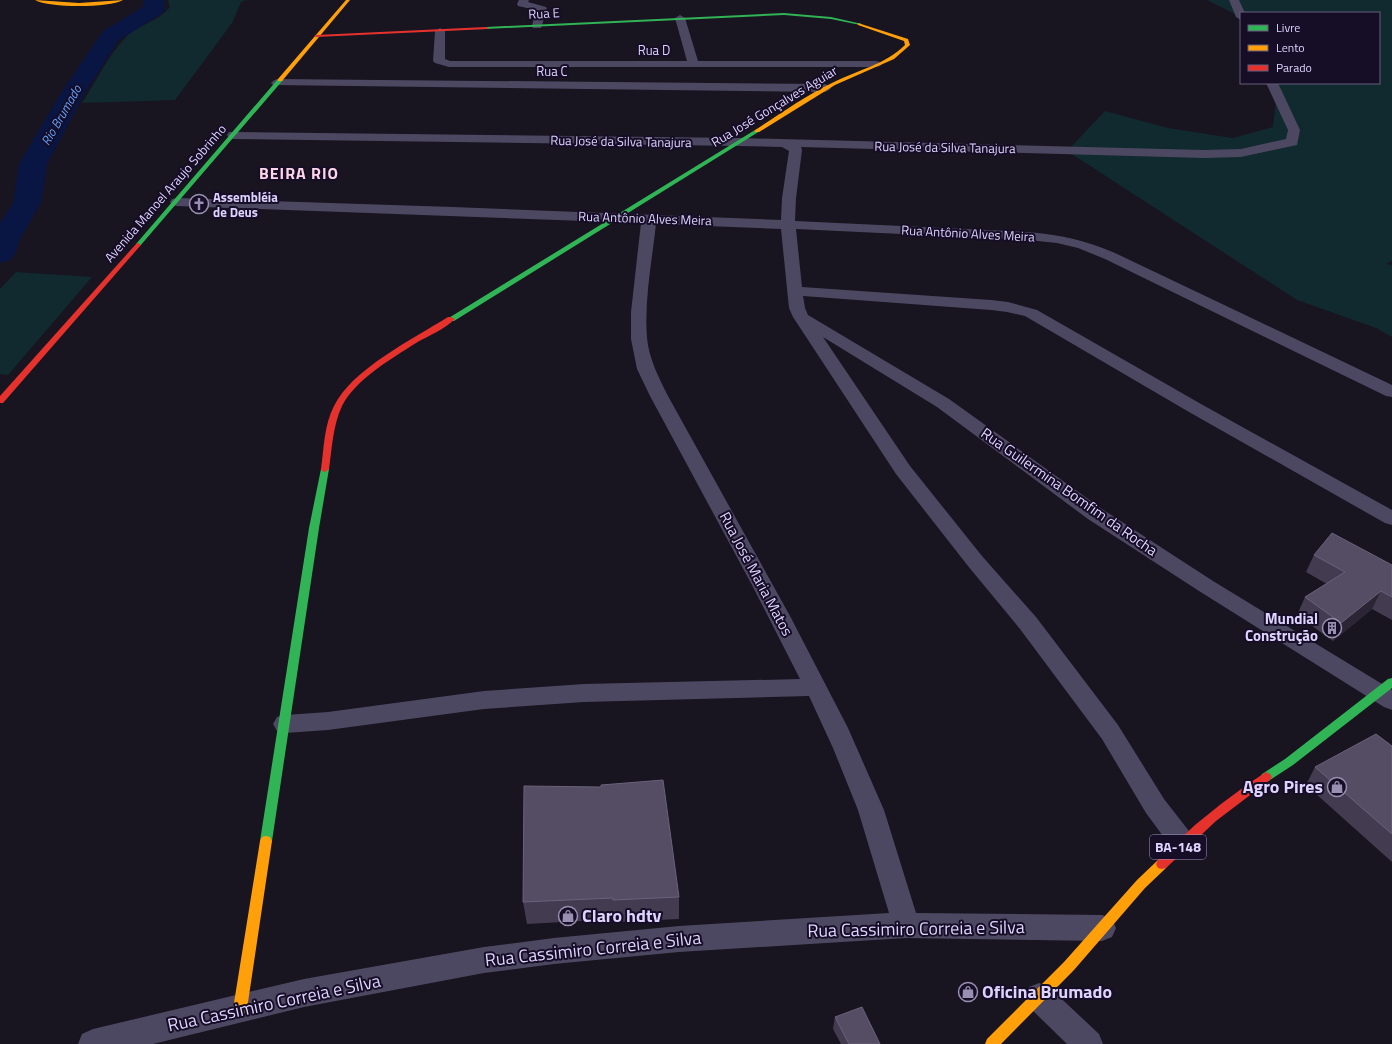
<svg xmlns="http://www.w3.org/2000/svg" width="1392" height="1044" font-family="'Titillium Web',sans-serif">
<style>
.green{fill:#112a2f}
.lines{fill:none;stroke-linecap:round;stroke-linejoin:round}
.river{fill:#091543;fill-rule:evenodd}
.street{fill:#4d4861;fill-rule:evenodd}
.fast{fill:#30b455;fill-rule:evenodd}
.slow{fill:#ff9f0a;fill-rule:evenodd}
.jam{fill:#e5322d;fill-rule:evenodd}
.wall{fill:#433c50}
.shaded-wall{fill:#2b2535}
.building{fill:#544d63;stroke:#69627b}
.labels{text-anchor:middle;stroke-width:4;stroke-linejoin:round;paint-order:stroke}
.far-street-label{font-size:13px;fill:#dfd3ff;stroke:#160e26}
.far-water-label{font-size:13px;font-style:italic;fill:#619fff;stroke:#160e26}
.far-poi-label{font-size:13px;font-weight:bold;fill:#dfd3ff;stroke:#160e26;text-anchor:start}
.shield{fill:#160e26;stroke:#a398be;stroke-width:1}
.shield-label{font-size:14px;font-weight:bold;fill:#dfd3ff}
.street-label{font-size:15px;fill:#dfd3ff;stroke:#160e26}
.poi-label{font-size:15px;font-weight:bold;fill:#dfd3ff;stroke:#160e26;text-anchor:end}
.far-district-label{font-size:16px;font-weight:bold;letter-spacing:1px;fill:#ffd5ea;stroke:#160e26}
.near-poi-label{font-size:18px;font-weight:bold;fill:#dfd3ff;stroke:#160e26;text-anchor:start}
.near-street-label{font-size:18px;fill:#dfd3ff;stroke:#160e26}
</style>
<rect width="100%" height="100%" fill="#181420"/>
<path class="green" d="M168,0H246L241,2L232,23L175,100L82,103C97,80 108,55 127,36C140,24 159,21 170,7Z
M1207,0H1392V261L1386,264L1392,265V337L1376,328L1297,300L1067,151L1105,111L1168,128L1233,138L1273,127L1278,83H1379V13H1241V17Z
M16,272L92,277L8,375L0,374V289Z"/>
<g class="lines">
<path class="river" d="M144,0H164L165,10L161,14L119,40L85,93L47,164L41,203L21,237L15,254L11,260L0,263V223L13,203L19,164L61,93L103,31L143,7Z"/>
<path class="street" d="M519,0H529L528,2L546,7L547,9L541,28H533L532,26L536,10L518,6L517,4Z
M1229,0H1239L1245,13H1241V20L1236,17Z
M680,15L685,18L698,61H876L880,62L882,64L880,66L876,67H449L435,63L433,61L435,31L440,28L445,31V59L450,61H687L675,18Z
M277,79L825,84L829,86L831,88L829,90L825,92L273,85L271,83L273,81Z
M1266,83H1278L1300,130L1297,145L1241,157L1204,158L801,147L802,150L796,198L795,221L1028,232C1061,235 1085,240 1115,253L1392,385V397L1386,396L1105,259L1078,248L1057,243L1028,240L796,229L802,287L991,300L1008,302L1037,310L1201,404L1392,510V525L1385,523L1189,412L1025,316L1007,312L991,310L803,296L805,308L808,315L949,399L1102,509L1213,581L1392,690V710L1384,707L1199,591L1088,519L937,407L823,337L910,466L982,556L1036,617L1118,725L1164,799L1192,835L1196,843L1192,851L1183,854L1174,851L1146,813L1102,739L1020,629L968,566L896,474L793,317L789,308L781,229L656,224C652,261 644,300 647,338C649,359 659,378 668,396L790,616L848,728L884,810L916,913L1102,915L1112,919L1116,928L1112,937L1102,941L906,938L679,952L554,964L484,973L304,1007L153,1044H78L82,1034L93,1029L304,979L484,947L554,938L679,926L889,913L858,810L833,748L809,696L584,702L484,709L328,730L285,733L277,731L273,724L277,717L285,715L328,712L484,691L584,684L800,679L752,585L650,396L637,369L631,339V312L641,223L177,206L172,205L170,202L172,199L177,198L453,207L781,220L782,198L789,151L782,147L739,146L233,139L229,138L227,135L229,132L739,138L1204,150L1241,149L1286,139L1288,130Z
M1039,983L1049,987L1099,1034L1103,1044H1067L1029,1007L1024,997L1029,987Z"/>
<path class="fast" d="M784,13L831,17L862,24L860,25L831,19L784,15L486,29L484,28L486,27Z
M278,79L283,80L140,246H136V244Z
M755,130L760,131L454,321H451L447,319Z
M325,466L329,469L319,528L272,841L270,845L266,846L262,845L260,841L309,528L321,469Z
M1392,678V688L1293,765L1270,780L1266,782L1262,780L1260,777L1262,774L1285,759L1388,679Z"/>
<path class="slow" d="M35,0L79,3L123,0C109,8 49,8 35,0Z
M346,0H350L282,81H278V79Z
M858,23L908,39L910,45L894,59L835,85L759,132H755V130C780,114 805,96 832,83C857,70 885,65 905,45L904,41L858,25Z
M266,836L270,837L272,841L247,1009L245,1013L240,1015L235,1013L233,1009L260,841L262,837Z
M1162,859L1166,860L1168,864L1166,868L1145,888L1074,970L1001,1044H985L987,1039L1064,962L1137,880L1158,860Z"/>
<path class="jam" d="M486,27L488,28V29L316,37L314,36L316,35Z
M138,243L140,244V246L3,403H0V396L136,244Z
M448,317H451L455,319C445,329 428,336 416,343C391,359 355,380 342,406C333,425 332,448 329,469L325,472L322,471L321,469C324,448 324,425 334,406C352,369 413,339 448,317Z
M1266,772L1270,774L1272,777L1270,780L1216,821L1166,868L1162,869L1158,868L1156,864L1158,860L1195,825L1221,804L1248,784Z"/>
</g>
<path class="wall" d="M1314,555L1392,565V620L1372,609L1333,641L1297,615L1305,597L1327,584L1306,572Z
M1392,746V862L1306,785L1315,767Z
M524,786L679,897V919L615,922V919L527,924L523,902Z
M835,1017L880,1044H841L833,1029Z"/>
<path class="shaded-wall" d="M1381,591L1372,609L1333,641L1341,623Z"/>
<path class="building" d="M1332,533L1392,565V597L1381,591L1341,623L1305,597L1345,572L1314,555Z
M1376,734L1392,746V834L1315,767Z
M663,780L679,897L613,900V898L523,902L524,786L601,787V785Z
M862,1007L880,1044H849L835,1017Z"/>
<defs>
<symbol id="church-ring" viewBox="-11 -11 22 22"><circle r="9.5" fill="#160e26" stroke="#9990b1" stroke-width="1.5"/><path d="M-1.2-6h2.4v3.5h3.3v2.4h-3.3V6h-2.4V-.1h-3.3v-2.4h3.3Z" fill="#9990b1"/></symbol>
<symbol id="building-ring" viewBox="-11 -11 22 22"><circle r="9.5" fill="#160e26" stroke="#9990b1" stroke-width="1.5"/><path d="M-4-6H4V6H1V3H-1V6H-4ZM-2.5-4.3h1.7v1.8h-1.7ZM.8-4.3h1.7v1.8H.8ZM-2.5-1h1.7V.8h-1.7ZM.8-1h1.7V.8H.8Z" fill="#9990b1"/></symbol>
<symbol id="shop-ring" viewBox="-11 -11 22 22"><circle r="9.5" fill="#160e26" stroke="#9990b1" stroke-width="1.5"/><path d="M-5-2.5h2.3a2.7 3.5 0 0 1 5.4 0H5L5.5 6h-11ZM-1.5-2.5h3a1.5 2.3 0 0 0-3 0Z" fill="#9990b1"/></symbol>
</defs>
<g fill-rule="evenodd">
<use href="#church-ring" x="188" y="193" width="22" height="22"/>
<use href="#building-ring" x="1321" y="617" width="22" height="22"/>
<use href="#shop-ring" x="1326" y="776" width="22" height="22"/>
<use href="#shop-ring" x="557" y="905" width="22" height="22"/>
<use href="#shop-ring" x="957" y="981" width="22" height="22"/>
</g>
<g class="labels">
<g class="far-street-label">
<text transform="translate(544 13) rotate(-3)" y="5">Rua E</text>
<text x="654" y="55">Rua D</text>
<text x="552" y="76">Rua C</text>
<text transform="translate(774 106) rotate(-31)" y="5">Rua José Gonçalves Aguiar</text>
<text transform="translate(621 141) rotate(1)" y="5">Rua José da Silva Tanajura</text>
<text transform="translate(945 147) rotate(1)" y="5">Rua José da Silva Tanajura</text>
<text transform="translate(165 193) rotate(-49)" y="5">Avenida Manoel Araujo Sobrinho</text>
<text transform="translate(645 218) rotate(2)" y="5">Rua Antônio Alves Meira</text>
<text transform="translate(968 233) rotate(3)" y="5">Rua Antônio Alves Meira</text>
</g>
<g class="far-water-label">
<text transform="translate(61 115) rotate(-60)" y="5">Rio Brumado</text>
</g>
<g class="far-poi-label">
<text x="213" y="202">Assembléia<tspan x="213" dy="15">de Deus</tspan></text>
</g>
<rect class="shield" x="1150" y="835" width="56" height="24" rx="3"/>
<g class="shield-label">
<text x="1178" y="852">BA-148</text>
</g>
<g class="street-label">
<text transform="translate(1069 492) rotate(35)" y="5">Rua Guilermina Bomfim da Rocha</text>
<text transform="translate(756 574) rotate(62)" y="5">Rua José Maria Matos</text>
</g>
<g class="poi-label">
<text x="1318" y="624">Mundial<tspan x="1318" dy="17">Construção</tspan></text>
</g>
<g class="far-district-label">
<text x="299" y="179">BEIRA RIO</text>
</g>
<g class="near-poi-label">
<text x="1323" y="793" text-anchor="end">Agro Pires</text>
<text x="582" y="922">Claro hdtv</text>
<text x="982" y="998">Oficina Brumado</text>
</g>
<g class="near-street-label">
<text transform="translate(916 929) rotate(-1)" y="6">Rua Cassimiro Correia e Silva</text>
<text transform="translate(593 949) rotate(-6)" y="6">Rua Cassimiro Correia e Silva</text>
<text transform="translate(274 1003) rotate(-12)" y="6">Rua Cassimiro Correia e Silva</text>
</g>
</g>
<rect x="1240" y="12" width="140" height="72" fill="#160e26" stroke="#665d7d"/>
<rect x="1248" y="25" width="20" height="6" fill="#30b455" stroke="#665d7d"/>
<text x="1276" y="32" font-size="12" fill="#dfd3ff">Livre</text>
<rect x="1248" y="45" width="20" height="6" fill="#ff9f0a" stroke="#665d7d"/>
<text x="1276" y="52" font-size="12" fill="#dfd3ff">Lento</text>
<rect x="1248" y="65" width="20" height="6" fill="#e5322d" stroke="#665d7d"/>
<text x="1276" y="72" font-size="12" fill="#dfd3ff">Parado</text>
</svg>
